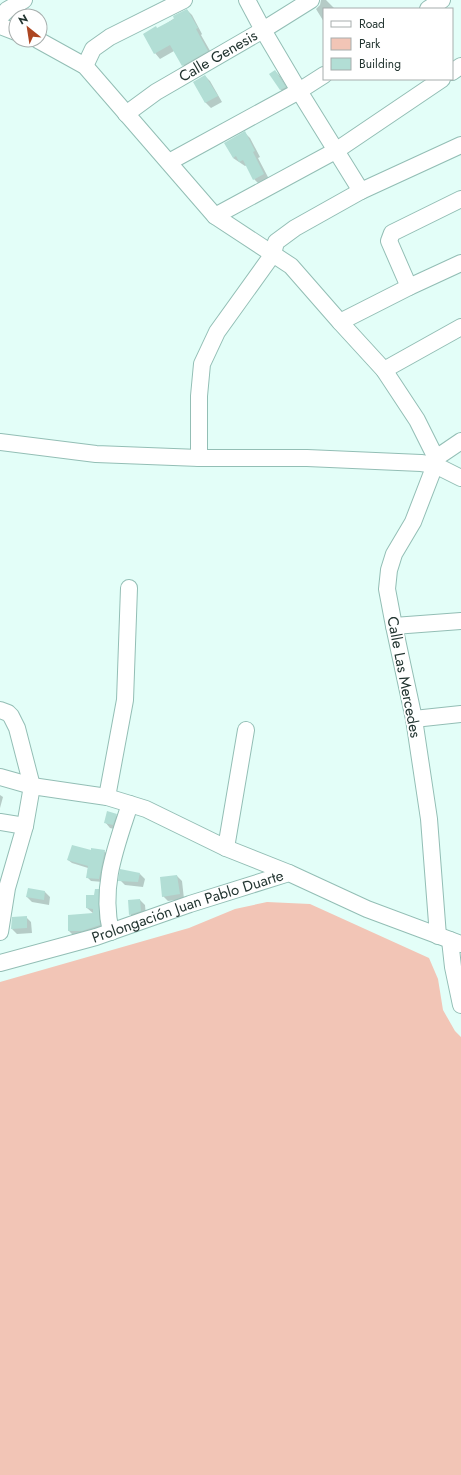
<svg xmlns="http://www.w3.org/2000/svg" width="461" height="1475" font-family="Jost,sans-serif">
<style>
.green{fill:#f2c5b6}
.shadow{fill:#0003}
.building{fill:#b2ded5}
.lines{fill:none;stroke-linecap:round;stroke-linejoin:round}
.minor-casing{stroke:#93beb5;stroke-width:18}
.minor{stroke:#fff;stroke-width:16}
.labels{text-anchor:middle;stroke-width:3.5;stroke-linejoin:round;paint-order:stroke}
.street-label{font-size:15px;fill:#233531;stroke:#fff}
</style>
<rect width="100%" height="100%" fill="#e3fef8"/>
<path class="green" d="M267,902L310,904L429,958L438,979L443,1010L455,1031L461,1037V1475H0V982L189,928L235,909Z"/>
<path class="shadow" d="M321,0H326L335,9H324V22L316,9L320,5Z
M187,10L192,15L202,34L201,35L213,56L188,71L183,65L174,51L160,59L155,53L144,34L158,29Z
M275,71L280,76L290,93L286,95L281,90L271,74Z
M205,76L210,81L222,102L211,108L206,103L194,82Z
M245,133L250,138L260,157L258,158L269,179L259,184L254,179L247,165L245,166L233,158Z
M0,795L3,797L0,808Z
M116,815L121,820L118,830L110,828L105,822Z
M92,851H104L108,855L103,882L91,881L87,877L88,868L72,863L68,860Z
M140,874L145,879L143,887L125,885L120,880Z
M177,876L182,881L184,899L168,901L163,896Z
M29,889L45,892L50,897L49,905L32,902L27,897Z
M98,890L103,895L105,930L74,936L69,931L94,914L87,908Z
M140,900L145,905L146,916L135,919L130,914L129,901Z
M26,917L31,922L32,933L17,934L12,929Z"/>
<path class="building" d="M187,9L198,28L196,29L208,51L182,66L170,45L154,54L143,34L156,26L157,28L174,19L173,16Z
M275,70L286,87L280,90L269,74Z
M205,75L218,96L205,103L193,82Z
M245,131L255,151L253,152L264,174L253,180L243,160L239,162L236,156L233,158L224,143Z
M107,811L117,814L113,825L104,823Z
M72,845L91,850V848L105,850L99,879L86,878L88,866L67,860Z
M120,869L140,873L138,882L118,881Z
M177,875L180,894L162,897L160,877Z
M28,888L45,891L44,900L26,897Z
M95,889H99V915L100,925L82,931H68V915L93,913V909L86,908V895H94Z
M140,899L141,911L129,915L128,900Z
M27,916V928L11,929L12,917Z"/>
<g class="lines">
<defs>
<g id="minor">
<path d="M247,0L263,30L299,91L361,191"/>
<path d="M428,9L442,0"/>
<path d="M0,17L7,10L24,0"/>
<path d="M0,26L16,32"/>
<path d="M38,40L85,66L215,216L291,266L340,322L384,370L417,420L436,458"/>
<path d="M85,66L93,49L110,37L184,0"/>
<path d="M452,72L461,66"/>
<path id="s1" d="M126,114L156,92L263,30L311,0"/>
<path d="M169,162L299,91L324,75"/>
<path d="M215,216L337,150L442,79"/>
<path d="M409,287L389,241L392,233L461,199"/>
<path d="M340,322L409,287L461,263"/>
<path d="M384,370L461,327"/>
<path d="M0,442L96,454L199,458H307L421,463L435,465L461,478"/>
<path d="M199,458V396L202,364L217,332L273,254L276,242L295,228L361,191L461,145"/>
<path d="M394,626L461,621"/>
<path d="M0,710L8,713L11,716L17,728L32,786L25,826L7,888L0,932"/>
<path d="M414,719L461,714"/>
<path d="M0,777L32,786L107,797L130,804L146,809L226,848L289,873"/>
<path d="M107,797L125,700L129,588"/>
<path d="M0,822L25,826"/>
<path d="M226,848L246,730"/>
<path d="M111,932C100,886 116,847 130,804"/>
<path d="M438,936L429,819L414,719L394,626L387,589L389,570L394,554L413,522L435,465L436,458L461,441"/>
<path d="M450,940L453,967L461,1005"/>
<path id="s2" d="M0,963L96,937L190,904L289,873L367,909L461,944"/>
</g>
</defs>
<use href="#minor" class="minor-casing"/>
<use href="#minor" class="minor"/>
</g>
<g class="labels">
<g class="street-label">
<text dy="5" stroke="none"><textPath href="#s1" startOffset="109">Calle Genesis</textPath></text>
<text transform="translate(404 677) rotate(79)" y="5">Calle Las Mercedes</text>
<text dy="5" stroke="none"><textPath href="#s2" startOffset="196">Prolongación Juan Pablo Duarte</textPath></text>
</g>
</g>
<rect x="323" y="8" width="130" height="72" fill="#ffffff" stroke="#a7aead"/>
<rect x="331" y="21" width="20" height="6" fill="#ffffff" stroke="#a7aead"/>
<text x="359" y="28" font-size="12" fill="#233531">Road</text>
<rect x="331" y="38" width="20" height="12" fill="#f2c5b6" stroke="#a7aead"/>
<text x="359" y="48" font-size="12" fill="#233531">Park</text>
<rect x="331" y="58" width="20" height="12" fill="#b2ded5" stroke="#a7aead"/>
<text x="359" y="68" font-size="12" fill="#233531">Building</text>
<g transform="translate(28 28) rotate(330)"><circle r="19" fill="#ffffff" stroke="#a7aead"/>
<path d="M0-3L7 15L0 10L-7 15Z" fill="#ad4622"/>
<text y="-6" font-size="11" font-weight="bold" text-anchor="middle" fill="#233531">N</text>
</g>
</svg>
